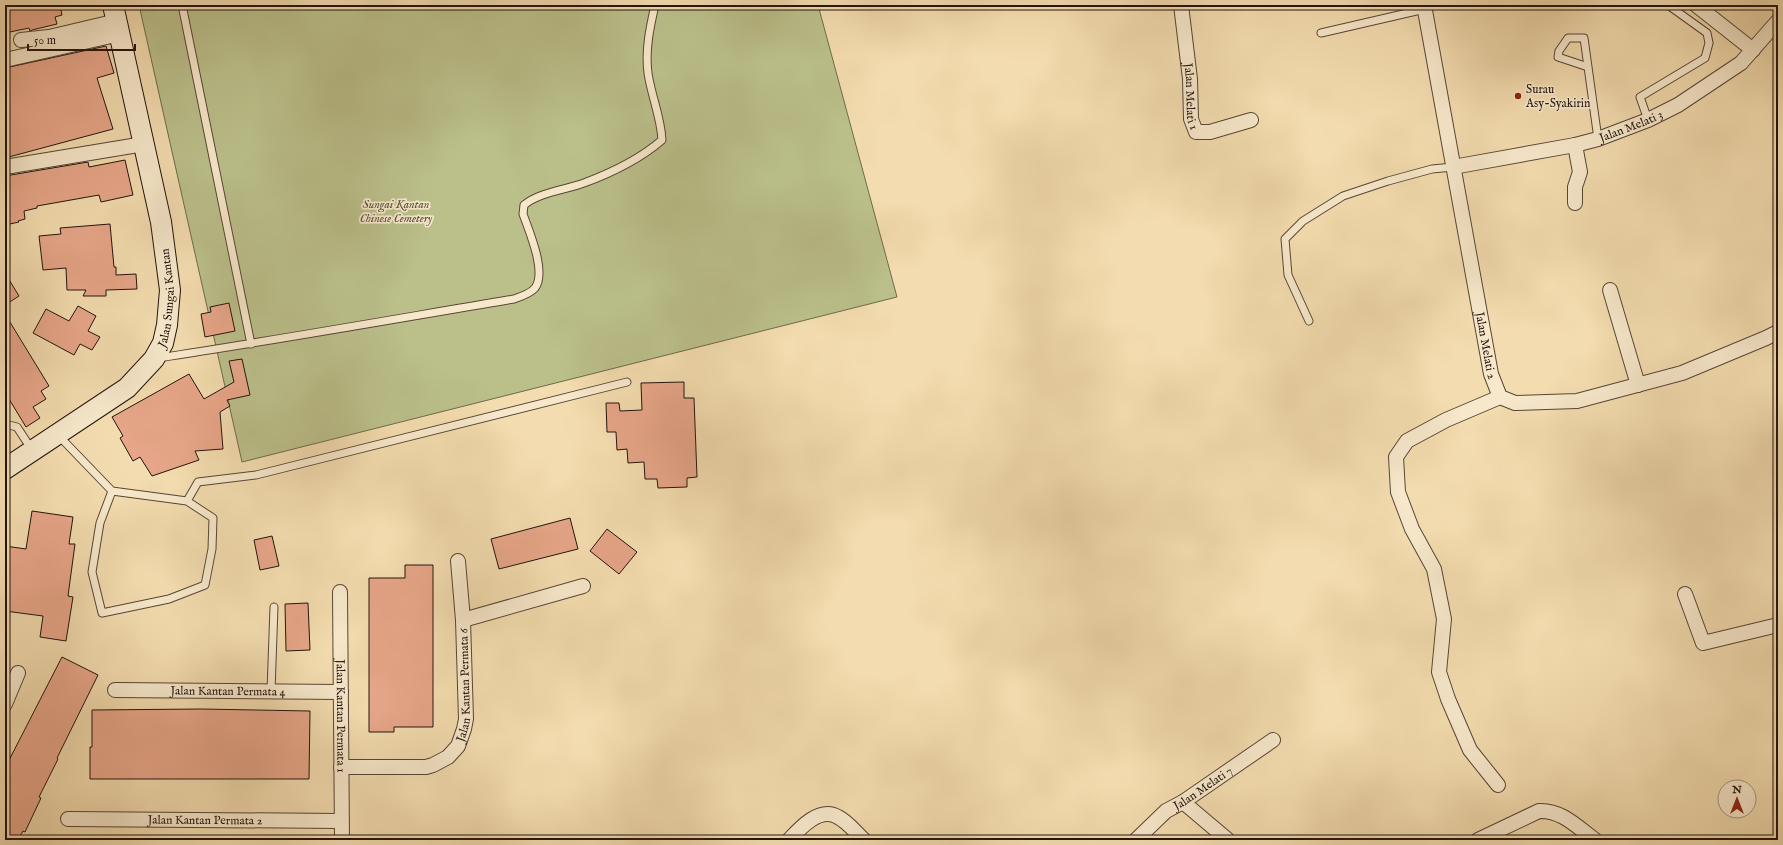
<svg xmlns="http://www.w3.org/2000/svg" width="1783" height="845" font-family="'IM FELL English',serif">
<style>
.green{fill:#bbc08b;stroke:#6f6a4c}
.building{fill:#e7a689;stroke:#23140e}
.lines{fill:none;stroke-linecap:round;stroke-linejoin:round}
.service-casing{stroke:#574636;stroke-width:9}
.minor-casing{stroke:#574636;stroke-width:16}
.secondary-casing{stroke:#23140e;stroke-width:22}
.service{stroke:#f7e8cb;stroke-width:7}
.minor{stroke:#f7e8cb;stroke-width:14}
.secondary{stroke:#f7e8cb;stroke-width:20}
.poi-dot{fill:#8f2418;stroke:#f7e8cb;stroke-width:1.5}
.labels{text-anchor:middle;stroke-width:3.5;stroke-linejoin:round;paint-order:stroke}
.poi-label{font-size:12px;fill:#23140e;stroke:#f7e8cb;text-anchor:start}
.street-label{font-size:12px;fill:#23140e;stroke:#f7e8cb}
.park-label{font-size:12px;font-style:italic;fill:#58503a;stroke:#f7e8cb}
</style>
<rect width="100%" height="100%" fill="#f3dcaf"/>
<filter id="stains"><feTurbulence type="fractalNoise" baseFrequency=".005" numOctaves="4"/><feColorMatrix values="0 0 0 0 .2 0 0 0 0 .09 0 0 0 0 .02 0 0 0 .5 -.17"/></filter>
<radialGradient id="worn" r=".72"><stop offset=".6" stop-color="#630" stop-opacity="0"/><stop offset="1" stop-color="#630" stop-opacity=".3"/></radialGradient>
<path class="green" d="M139,5H818L897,297L242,462Z"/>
<path class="building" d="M5,5H60L62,15L55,17L57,24L32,30L30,31L29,28L5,33Z
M106,46L114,73L97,78L113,129L5,158V68Z
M125,160L133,195L101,202L99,195L37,206V208L24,211L25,219L18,221L19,222L5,225V176L88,162L89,167Z
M110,224L114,267H116V275L136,274L137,289L106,290V296H83L86,290H67L66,268L43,270L39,236L61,234L60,228Z
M5,273L19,296L5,305Z
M229,303L235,331L205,337L201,314L211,312L210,307Z
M78,306L96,316L88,331L100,337L92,350L80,344L74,355L33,333L46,309L69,321Z
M5,314L49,386L41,391L46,399L33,407L40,418L26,427L9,399L5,402Z
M242,359L250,395L227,400L230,406L220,412L223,449L195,451L199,460L152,476L140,457L133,461L120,438L123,436L112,417L189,374L204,399L234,382L229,361Z
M684,382V398H694L697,477L687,478V487L658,488L657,479H645L644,462L628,463L627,449L617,450L616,432H607L606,403H619L620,411L642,410L641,383Z
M32,511L73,517L69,544H75L68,596L73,597L66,641L40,637L43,616L5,611V546L26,549Z
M570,518L578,549L499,569L491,539Z
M607,529L637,552L619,574L590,551Z
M272,536L279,566L260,570L254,540Z
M405,565H433V727H394V732H369V578H405Z
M308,603L310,650L286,651L285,604Z
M62,657L98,675L57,758L58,759L39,797L41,798L25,832L23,831L18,840H5V768Z
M201,709L310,711L309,779H90V747H92V710Z"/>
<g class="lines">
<defs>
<path id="service" d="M182,5L251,344
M1321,33L1425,9
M1588,67L1558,57L1559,51L1568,38H1584L1598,139
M1648,120L1640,97L1705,58L1709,43L1707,33L1668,5
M1309,321L1288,275L1285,239L1303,221L1343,196L1388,181L1432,169L1453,167
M158,358C277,340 395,319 514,299C520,297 531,293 535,288C547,272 529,231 523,214L524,205C540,192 565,190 584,183C611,173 640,159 662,140C661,117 651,95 648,73C645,50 650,27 655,5
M5,424L17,427L32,450
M59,436L112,491L187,501L213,518L212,549L205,585L169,599L102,613L92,572L100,523L112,491
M187,501L198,482L256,475L627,382
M271,691L274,607"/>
<g id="minor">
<path id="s1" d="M1181,5L1190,79L1191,119L1196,132H1210L1251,120"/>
<path id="s2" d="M1424,5L1491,374L1500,397L1515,403L1577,401L1682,373L1766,338L1778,332"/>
<path d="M1696,5L1753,50"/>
<path d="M21,40L49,37L117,21"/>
<path d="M5,60L120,34"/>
<path d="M5,167L144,144"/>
<path id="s3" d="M1453,167L1575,145L1598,139L1648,120L1678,105L1741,63L1778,21"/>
<path d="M1575,203V187L1580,172L1575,145"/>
<path d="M1610,290L1638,385"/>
<path id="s4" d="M340,592L342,840"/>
<path d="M1685,594L1703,643L1778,625"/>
<path d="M463,620L583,586"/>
<path id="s5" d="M115,690L341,692"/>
<path d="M5,704L18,673"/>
<path id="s6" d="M341,767H426L433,765L448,757L458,746L464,729L466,719L463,620L458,561"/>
<path d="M1498,785L1470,750L1448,699L1439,672L1444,619L1434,569L1412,529L1398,492L1396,457L1407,441L1446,420L1500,397"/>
<path d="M1183,802L1228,840"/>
<path id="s7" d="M68,819L341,821"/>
<path d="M789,840C800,828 820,806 838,817C848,822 856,833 864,840"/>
<path id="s8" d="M1136,840L1166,811L1183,802L1273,740"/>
<path d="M1478,840L1539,811C1562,810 1577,827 1595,840"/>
</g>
<g id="secondary">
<path id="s9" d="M5,469L127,388L154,359L163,343L167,325L170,290L161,222L113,5"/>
</g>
</defs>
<use href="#service" class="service-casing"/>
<use href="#minor" class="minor-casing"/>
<use href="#secondary" class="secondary-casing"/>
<use href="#service" class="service"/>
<use href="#minor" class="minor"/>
<use href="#secondary" class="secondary"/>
</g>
<circle class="poi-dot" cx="1518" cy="96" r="4"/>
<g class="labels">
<g class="poi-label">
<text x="1526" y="93">Surau<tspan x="1526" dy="14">Asy-Syakirin</tspan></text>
</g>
<g class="street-label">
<text dy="4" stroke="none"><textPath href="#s1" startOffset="92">Jalan Melati 1</textPath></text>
<text dy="4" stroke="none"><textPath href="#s3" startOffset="183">Jalan Melati 3</textPath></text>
<text dy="4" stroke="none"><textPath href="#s9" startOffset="250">Jalan Sungai Kantan</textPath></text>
<text dy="4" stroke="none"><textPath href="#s2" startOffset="346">Jalan Melati 2</textPath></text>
<text dy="4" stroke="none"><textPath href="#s6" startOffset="186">Jalan Kantan Permata 6</textPath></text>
<text dy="4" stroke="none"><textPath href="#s5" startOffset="113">Jalan Kantan Permata 4</textPath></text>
<text dy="4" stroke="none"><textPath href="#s4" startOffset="124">Jalan Kantan Permata 1</textPath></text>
<text dy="4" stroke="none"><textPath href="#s8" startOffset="85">Jalan Melati 7</textPath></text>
<text dy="4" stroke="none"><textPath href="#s7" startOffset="137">Jalan Kantan Permata 2</textPath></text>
</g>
<g class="park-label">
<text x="396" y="208">Sungai Kantan<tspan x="396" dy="14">Chinese Cemetery</tspan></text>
</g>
</g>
<rect width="1783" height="845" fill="none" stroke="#f3dcaf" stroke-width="20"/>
<rect x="6" y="6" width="1771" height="833" fill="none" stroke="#23140e" stroke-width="2"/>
<rect x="10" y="10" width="1763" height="825" fill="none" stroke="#23140e"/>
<g transform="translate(1737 799)"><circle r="19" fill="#f7e8cb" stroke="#a2937f"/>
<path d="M0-3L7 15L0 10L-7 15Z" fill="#8f2418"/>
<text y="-6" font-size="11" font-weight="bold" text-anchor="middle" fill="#23140e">N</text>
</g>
<path d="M28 44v6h107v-6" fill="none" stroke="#23140e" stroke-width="2"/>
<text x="34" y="44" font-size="12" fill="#23140e" stroke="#f7e8cb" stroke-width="3" paint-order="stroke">50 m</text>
<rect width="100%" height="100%" filter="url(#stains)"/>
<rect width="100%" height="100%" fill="url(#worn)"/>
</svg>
